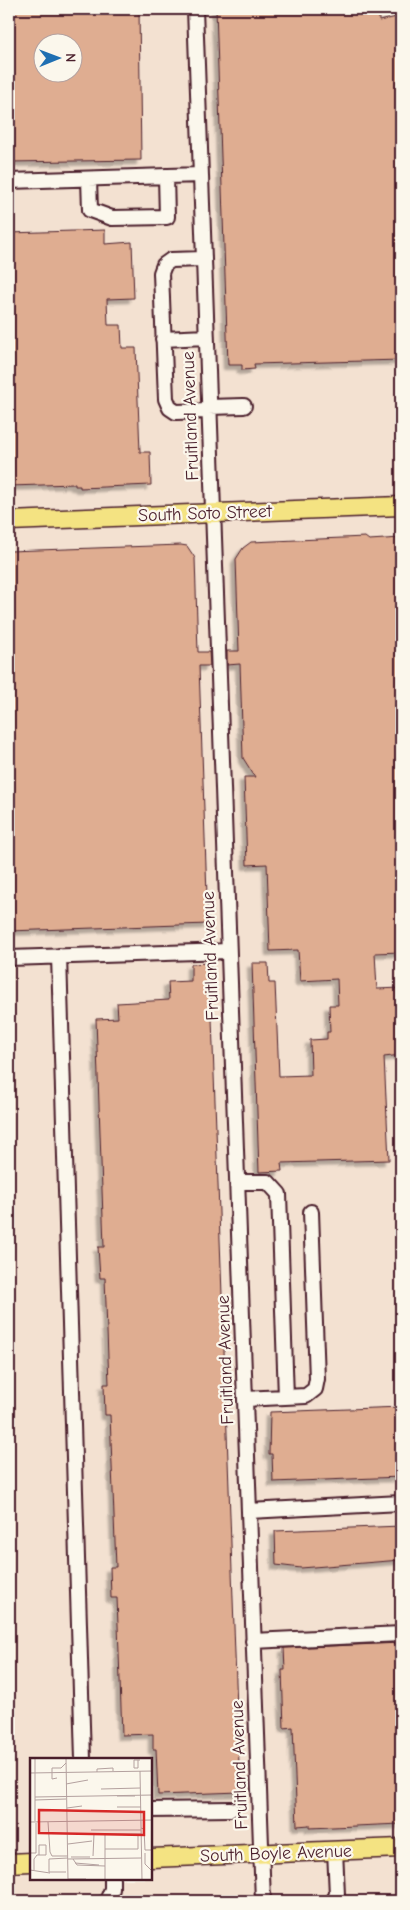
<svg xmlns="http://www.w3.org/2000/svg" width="410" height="1910" font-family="'Comic Neue',sans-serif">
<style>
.built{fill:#f3e1d1;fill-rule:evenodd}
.building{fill:#dfad91;stroke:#4a1f2b;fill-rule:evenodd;filter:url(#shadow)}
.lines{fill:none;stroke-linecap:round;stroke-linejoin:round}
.minor-casing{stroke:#4a1f2b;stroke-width:18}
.major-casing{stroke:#4a1f2b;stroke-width:21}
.minor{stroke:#fbf7ec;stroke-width:14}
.major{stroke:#f4e382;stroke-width:18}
.labels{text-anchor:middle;stroke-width:4.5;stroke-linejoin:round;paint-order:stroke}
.street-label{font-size:18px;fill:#4a1f2b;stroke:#fbf7ec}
.inset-road{fill:none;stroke:#b4a19f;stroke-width:1}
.view{fill:#d62828;fill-opacity:0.15;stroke:#d62828;stroke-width:2.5}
.inset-edge{fill:none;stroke:#4a1f2b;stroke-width:2.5}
</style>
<defs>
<filter id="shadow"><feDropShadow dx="-4.5" dy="4.5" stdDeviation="1" flood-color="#0004"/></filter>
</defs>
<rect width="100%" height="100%" fill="#fbf7ec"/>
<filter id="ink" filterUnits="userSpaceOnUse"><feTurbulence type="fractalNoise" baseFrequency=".02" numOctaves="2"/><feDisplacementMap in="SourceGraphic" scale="10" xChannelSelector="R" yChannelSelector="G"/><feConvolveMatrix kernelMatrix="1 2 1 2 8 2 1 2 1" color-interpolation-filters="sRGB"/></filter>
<g filter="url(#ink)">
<path class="built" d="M9,9H401V1901H9ZM42,42H72V72H42ZM31,1759H151V1879H31Z"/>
<path class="building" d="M9,9H139L141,160L9,162ZM42,42H72V72H42Z
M216,9H379V21L401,16V360L254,364L255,369L242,370V365H228Z
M105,230V244L132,242L134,298L107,299L108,325H121L122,348H136L140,452H150L151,485L80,488V486H75V484L9,486V233Z
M365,537L369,540L401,538V952L375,953L377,989L401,988V1055L384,1057L389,1160L281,1163L282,1171L259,1172L252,963H268L269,983H275L279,1076L311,1075L310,1040L327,1039V1032H330L329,1005H338L337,979L300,981L298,950L270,951L267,864L247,865L244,777H255L243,758L240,664L227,665V651H239L236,559L243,548L251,542Z
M181,545L187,546L195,558L198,652H209L210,666H199L208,924L9,931V551Z
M210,963L240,1792L158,1795L156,1749H153V1734L122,1735L117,1598H111L110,1567H116L110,1415H105L104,1384H109L105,1278H100L98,1247H104L96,1019L118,1018L117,1003L169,1000L168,982L191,981V964Z
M401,1407V1477L273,1482L272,1454H269L270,1412Z
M401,1526V1560L301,1568L276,1565L275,1531Z
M401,1643V1824L310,1828V1825L297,1826L293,1727L284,1728L282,1670H285L284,1648Z"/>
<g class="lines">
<defs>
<path id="minor" d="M195,9L263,1901
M89,179L90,210L112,218L167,217L166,176
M9,181L200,175
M203,259L171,260L164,265L161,273L166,399L170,408L176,412L209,411
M163,339L206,337
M208,407L244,406
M59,956L83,1759
M9,958L228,951
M237,1182H268L279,1194L286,1397
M245,1399L306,1396L315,1389L317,1379L311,1212
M249,1511L401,1503
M253,1641L401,1634
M151,1810L231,1809
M107,1901L112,1889V1879
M333,1901L337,1895L335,1850"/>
<path id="major" d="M9,521L401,506
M151,1858L401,1848
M9,1863L31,1862"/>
</defs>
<use href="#minor" class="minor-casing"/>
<use href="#major" class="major-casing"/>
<use href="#minor" class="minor"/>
<use href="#major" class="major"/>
</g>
</g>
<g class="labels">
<g class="street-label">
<text transform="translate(190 416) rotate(-92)" y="6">Fruitland Avenue</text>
<text transform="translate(205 513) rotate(-2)" y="6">South Soto Street</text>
<text transform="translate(210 956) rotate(-92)" y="6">Fruitland Avenue</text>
<text transform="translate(225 1360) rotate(-92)" y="6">Fruitland Avenue</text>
<text transform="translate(239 1765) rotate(-92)" y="6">Fruitland Avenue</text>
<text transform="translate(276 1853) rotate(-2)" y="6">South Boyle Avenue</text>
</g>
</g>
<g transform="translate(30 1758)">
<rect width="122" height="122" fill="#fbf7ec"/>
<path class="inset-road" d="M36,0L38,122M108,2V10H104V2H110M110,13L112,122M67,14V11L83,10V13M0,15L123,13M27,20L22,21V10H31L36,5M36,26L58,22M71,31L110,30M87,38H105M5,39L123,37M5,42L36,41M87,49H111M37,50L52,48M5,63V0M0,64L123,62M18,64L20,94L22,98H38M111,70L114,71L115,92H123M61,72H111M75,77V122M38,86L62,83M75,91H108V76M0,95H6V65M115,95V106L123,114M63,98L64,76H111M41,99H60M38,101L111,100M43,101L47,107L75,108M45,105L69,107M0,112L20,115M4,112V101L7,97H16V87H9V97M36,114H19V101L38,100M38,121H56"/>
<path class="view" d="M9,52L114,54V77L9,75Z"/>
<rect width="122" height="122" class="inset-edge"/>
</g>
<rect width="410" height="1910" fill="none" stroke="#fbf7ec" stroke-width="30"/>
<rect x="15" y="15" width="380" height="1880" fill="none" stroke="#4a1f2b" stroke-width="2" filter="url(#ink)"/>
<g transform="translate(58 58) rotate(89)"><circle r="24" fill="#fbf7ec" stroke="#b4a19f"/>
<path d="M0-4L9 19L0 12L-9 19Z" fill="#1f6fb2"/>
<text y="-8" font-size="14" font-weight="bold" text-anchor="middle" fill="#4a1f2b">N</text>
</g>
</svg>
